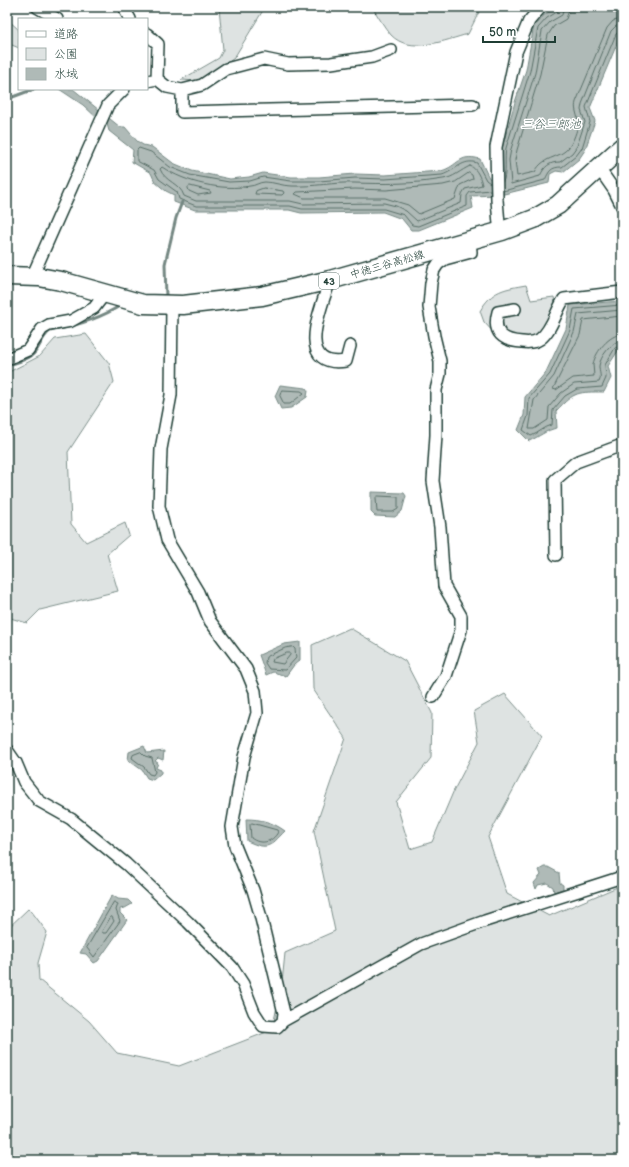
<svg xmlns="http://www.w3.org/2000/svg" width="629" height="1167" font-family="'Balsamiq Sans','Klee One',sans-serif">
<style>
.green{fill:#dee3e2;stroke:#7e908b}
.water{fill:#afbab7;stroke:#758883}
.lines{fill:none;stroke-linecap:round;stroke-linejoin:round}
.shore{stroke:#596f68;stroke-width:1}
.stream{stroke:#758883;stroke-width:3}
.minor-casing{stroke:#1f3d34;stroke-width:14}
.primary-casing{stroke:#1f3d34;stroke-width:21}
.minor{stroke:#fff;stroke-width:11}
.primary{stroke:#fff;stroke-width:18}
.labels{text-anchor:middle;stroke-width:3;stroke-linejoin:round;paint-order:stroke}
.shield{fill:#fff;stroke:#627771;stroke-width:1}
.shield-label{font-size:10px;font-weight:bold;fill:#1f3d34}
.street-label{font-size:11px;fill:#1f3d34;stroke:#fff}
.water-label{font-size:12px;font-style:italic;fill:#4a625b;stroke:#fff}
</style>
<rect width="100%" height="100%" fill="#fff"/>
<filter id="ink" filterUnits="userSpaceOnUse"><feTurbulence type="fractalNoise" baseFrequency=".025" numOctaves="2"/><feDisplacementMap in="SourceGraphic" scale="8" xChannelSelector="R" yChannelSelector="G"/><feConvolveMatrix kernelMatrix="1 2 1 2 8 2 1 2 1" color-interpolation-filters="sRGB"/></filter>
<g filter="url(#ink)">
<path class="green" d="M219,7H263L262,12L234,58L217,71L198,81L181,80L219,58L223,50Z
M372,7H483L479,12L468,34C446,40 410,55 391,35C384,27 378,16 372,7Z
M7,19L19,30V48L7,43Z
M526,285L531,300L554,297L556,309L538,340L493,332L484,322L480,311C492,290 504,289 526,285Z
M86,334L109,363L114,382L68,452L71,524L86,542L125,523L129,535L107,554L118,591L40,610L27,623L7,617V373L40,356L55,339Z
M350,628L405,661L432,713L431,758L396,802L410,849L432,842L454,790L479,742L474,711L505,694L542,736L488,837L507,894L549,916L622,885V1160H7V929L29,908L47,932L38,963L39,980L89,1021L117,1053L179,1066L272,1030L282,983L285,953L335,931L314,831L346,738L313,689L312,645Z"/>
<path class="water" d="M558,7H622V32L590,108L595,121L585,150L579,159L563,172L556,171L550,174L549,183L500,195L471,196L473,208L419,230H411L402,219L383,212L301,213L289,210H195L174,202V195L166,191L155,182L151,173L132,162L133,150L109,131L107,124L98,119L83,105L59,89H73L120,127H125L137,141L143,145L152,147L173,163L192,171L230,179L249,177L263,173L291,177H319L355,174L385,175L441,171C459,166 458,153 480,159L489,178L493,180L515,102L526,70L534,25L538,23L544,15Z
M622,301V348L618,351L608,366L611,378L604,392C578,392 575,391 556,411L557,428C546,430 539,437 529,441L518,430L524,415L525,397L546,372L566,329L570,305Z
M280,385L306,388L308,391L307,397L291,408L281,409L275,396Z
M371,492L404,493L406,496L402,511L395,517L375,516L371,512Z
M300,642V660L294,665L286,676L273,672L266,675L259,655L284,644Z
M144,746L147,753L164,751L163,760L158,758L155,761L158,763L156,768L161,770V773L153,780L147,778L142,770L128,760L129,752Z
M246,819C260,819 273,822 285,831C270,846 269,851 247,841Z
M544,867H548L559,873L560,883L563,885V889L554,892L553,887L547,883L538,885L536,889L534,883L541,875L539,870Z
M112,895L118,899L128,900L132,904L125,908L120,909V913L127,920L98,961L94,963L86,954L80,953Z"/>
<g class="lines">
<path class="shore" d="M564,7L562,15L550,22L542,31L535,73L511,149L509,160L511,184L540,176C544,167 549,162 560,162L572,153L577,146L585,122L581,110L582,104L611,31L616,26L622,25
M570,7L566,19L554,26L548,35L540,74L517,150L515,160L517,176L535,172C544,154 562,160 571,144C574,139 579,126 578,120C577,113 574,109 576,102L607,28L613,21L622,19
M470,166C477,168 481,179 482,185L465,189L462,194L461,203L417,221L406,211L396,206L384,203L303,204L290,201H196L184,196C180,183 165,182 160,169L162,167C186,183 222,191 250,186C255,186 259,182 265,182C274,182 282,186 292,186C313,187 334,182 355,183C384,184 414,184 443,179C453,178 461,170 470,166Z
M469,173L472,175L473,179L460,185L455,199L419,214L408,205L385,198H304L295,194L297,192L355,189L386,190L443,185L455,182Z
M503,182C507,175 504,157 506,148L530,71L538,28L547,18L557,12L559,7
M490,183L486,180L477,163C463,158 455,171 442,175L385,179L355,178L319,181H291L263,177L250,181L229,182L190,175L170,167L151,152L139,148L137,150V161L154,170L159,179L177,192L179,199L196,206H290L302,209H384L404,215L412,225L418,226L467,206V196L470,192L490,190
M190,186L210,191L211,193L198,195L189,191L188,188Z
M264,188L283,191L284,193L282,195L255,194L256,191Z
M503,191L545,180C549,171 551,167 562,167L576,156L582,148L590,122L586,107L616,34L622,30
M622,305L574,309L570,330L550,374L529,398L528,416L523,430L531,436C539,433 544,427 552,425L553,410L565,396L577,389L602,387L606,378L605,365L615,348L622,345
M622,310L578,314L574,332L554,376L534,400L529,429H534L548,420L549,407L561,393L574,384L599,382C602,376 599,373 599,366C600,357 612,341 622,340
M622,316L583,320L580,335L553,389L556,390L573,378L594,376C594,372 593,368 593,364C596,351 609,335 622,334
M282,390L301,391L304,393L290,404H284L280,396Z
M378,496L398,497V509L393,512H377L376,498Z
M293,647L295,649L296,658L285,670L269,669L265,663L266,657L285,648Z
M287,653H290V655L283,664L272,662L273,659Z
M141,752L145,756L152,758L155,772L153,775L149,774L144,767L132,758L133,755Z
M252,823L277,830L278,832C272,843 260,845 251,838L250,825Z
M114,902L118,904L116,910L120,921L94,957L87,948Z
M112,917L114,921L106,933H103L102,931L110,918Z"/>
<path class="stream" d="M7,97L10,98L34,89
M166,297L165,264L176,218L182,202
M7,366C14,363 24,361 31,356C40,350 41,337 50,331C75,326 100,319 121,305"/>
<defs>
<path id="minor" d="M37,7L57,19
M128,7L126,12L130,19
M147,34L158,44L157,79
M147,81L157,79L167,87L182,90V112L473,105
M182,90L202,85L226,69L264,59L288,64L331,63L372,57L391,50
M598,167L614,190L622,206
M502,231L499,224L497,200L496,147L516,52L529,21L541,7
M32,277L108,105L124,89
M330,280C322,306 293,369 346,361L350,346
M515,309L498,312C492,333 503,341 522,342C529,343 534,343 540,339C552,330 556,311 564,299L622,292
M7,359L28,350L42,329L49,325L71,321L94,308L104,295
M556,555L555,480L576,462L622,445
M433,697L446,676L461,630V616L444,586L440,527L433,481L436,435V390L440,374V361L434,336L429,307L431,283L434,270L438,264L445,259L471,252L470,240
M7,750L16,763L24,782L39,801L71,819L126,864L188,922L232,967L243,984L254,1012L263,1026L277,1027L283,1021L284,1013L260,914L253,890L235,846L232,827L244,757L257,713L255,691L246,669L210,621L198,592L167,540L159,506L161,449L171,395L172,305
M283,1021L421,944L485,921L622,877"/>
<path id="primary" d="M7,276L39,277L61,281L143,304L183,305L262,296L330,280L502,231L534,219L558,205L622,147"/>
</defs>
<use href="#minor" class="minor-casing"/>
<use href="#primary" class="primary-casing"/>
<use href="#minor" class="minor"/>
<use href="#primary" class="primary"/>
</g>
</g>
<g class="labels">
<rect class="shield" x="319" y="273" width="20" height="16" rx="3"/>
<g class="shield-label">
<text x="329" y="285">43</text>
</g>
<g class="street-label">
<text transform="translate(387 264) rotate(-16)" y="4">中徳三谷高松線</text>
</g>
<g class="water-label">
<text x="551" y="128">三谷三郎池</text>
</g>
</g>
<rect width="629" height="1167" fill="none" stroke="#fff" stroke-width="24"/>
<rect x="12" y="12" width="605" height="1143" fill="none" stroke="#1f3d34" stroke-width="1.5" filter="url(#ink)"/>
<rect x="18" y="18" width="130" height="72" fill="#ffffff" stroke="#a5b1ae"/>
<rect x="26" y="31" width="20" height="6" fill="#ffffff" stroke="#a5b1ae"/>
<text x="54" y="38" font-size="12" fill="#1f3d34">道路</text>
<rect x="26" y="48" width="20" height="12" fill="#dee3e2" stroke="#a5b1ae"/>
<text x="54" y="58" font-size="12" fill="#1f3d34">公園</text>
<rect x="26" y="68" width="20" height="12" fill="#afbab7" stroke="#a5b1ae"/>
<text x="54" y="78" font-size="12" fill="#1f3d34">水域</text>
<path d="M483 36v6h72v-6" fill="none" stroke="#1f3d34" stroke-width="2"/>
<text x="489" y="36" font-size="12" fill="#1f3d34" stroke="#ffffff" stroke-width="3" paint-order="stroke">50 m</text>
</svg>
